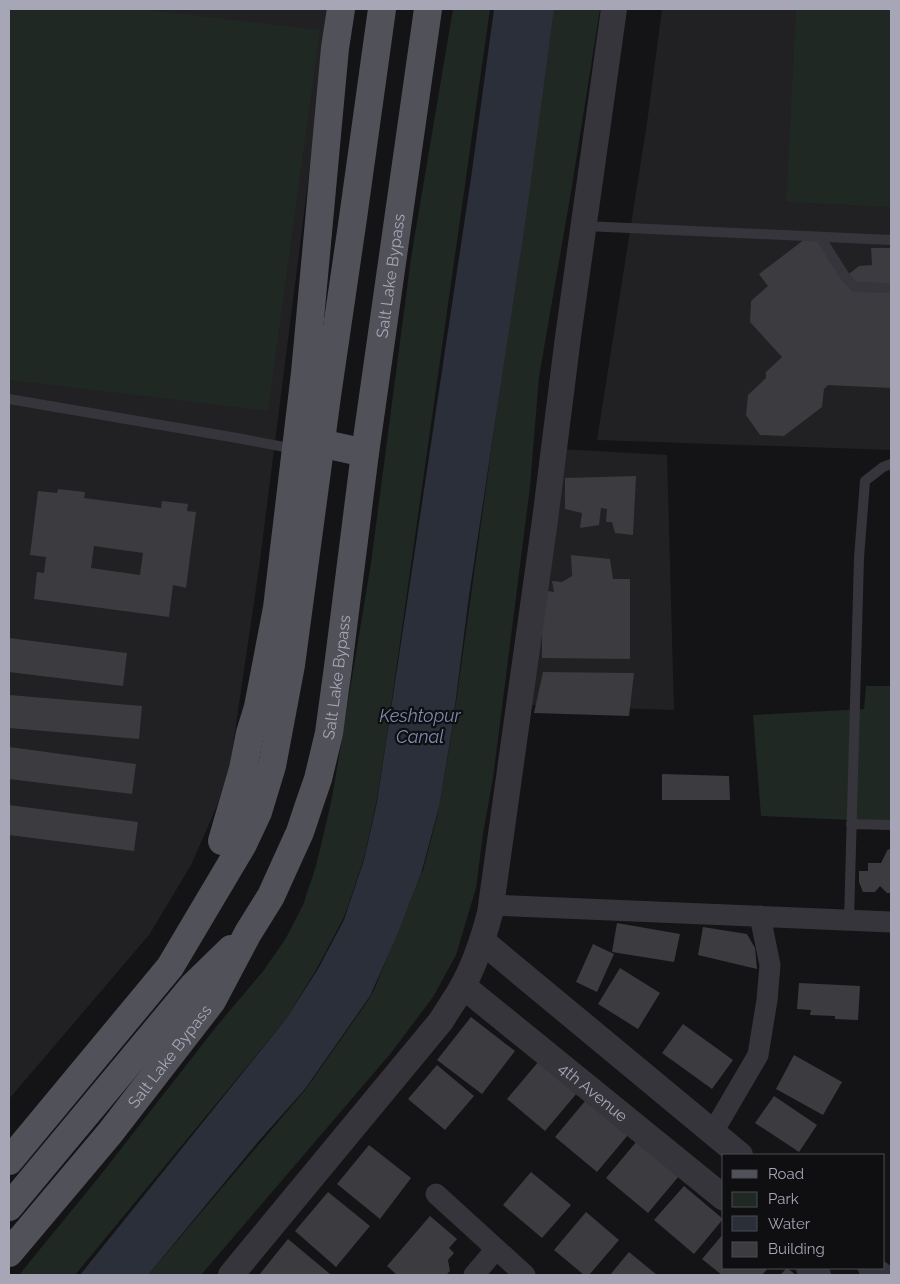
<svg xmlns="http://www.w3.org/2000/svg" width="900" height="1284" font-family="Raleway,sans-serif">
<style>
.built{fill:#212023}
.park{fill:#202823}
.water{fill:#2a2f39}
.building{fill:#3c3b40;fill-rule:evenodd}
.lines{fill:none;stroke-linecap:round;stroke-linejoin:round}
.service{stroke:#35353b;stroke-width:10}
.minor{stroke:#35353b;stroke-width:21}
.tertiary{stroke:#35353b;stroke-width:26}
.primary{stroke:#51515a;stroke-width:28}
.labels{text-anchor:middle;stroke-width:4.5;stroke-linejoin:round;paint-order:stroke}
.street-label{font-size:16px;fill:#a6a6b6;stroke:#0f0f11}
.water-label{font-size:18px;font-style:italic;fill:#7c8bb1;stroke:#0f0f11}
</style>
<rect width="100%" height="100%" fill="#141416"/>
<path class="built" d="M9,9H330L259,568L230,765L217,806L191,865L149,935L9,1099Z
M662,9H891V450L597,440L647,123Z
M560,449L667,455L674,710L527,705Z"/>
<path class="park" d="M9,9H139L320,30L268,411L9,380Z
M453,9H490L386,741L377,799L364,858L348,906L343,919L316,970L286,1019L75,1275H19L99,1177L216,1027L264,970L286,938L303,905L316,866L332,798L371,563L411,258Z
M553,9H600L571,192L539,377L530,487L493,778L483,834L476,888L456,955L433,997L391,1053L201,1275H148L306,1089L367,1002L374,990L423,870L437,817L451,738Z
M796,9H891V207L786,202Z
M866,686H891V821L851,820L761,816L753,715L864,709Z"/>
<path class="water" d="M494,9H554L527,210L469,596L452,729L439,807L421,874L395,940L370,996L305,1089L257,1143L148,1275H80L286,1019L318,969L344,920L364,860L377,802L471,178Z"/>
<path class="building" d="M805,239L827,240L849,274L859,266L872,265L871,248H891V388L828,385L824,389L822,407L784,436L760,435L746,415L748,395L766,378V372L782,357L750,322L751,301L768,286L759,274Z
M636,476L633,535L615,533L612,522H606L607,509L601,508L599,525L580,528L582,513L565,509V478Z
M58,489L85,492L84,498L161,508L162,501L188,504L187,511L196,512L186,588L173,585L169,617L34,599L37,572L44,573L46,557L30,555L38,491L57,493ZM94,546L143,553L140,575L91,568Z
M571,555L610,559L613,579H630V659L542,658V590L554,592L552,581L562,582L572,576Z
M9,638L127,653L123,686L9,672Z
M543,672L634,673L629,716L534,713Z
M9,695L142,706L139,739L9,728Z
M9,747L136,764L132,794L9,779Z
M662,774L729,776L730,800H662Z
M9,805L138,822L134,851L9,835Z
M888,849L891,850V893H887L880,886L875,892H863L859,882V871H868V863H881Z
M617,923L680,934L674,962L612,952Z
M703,927L747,934L755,948L757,969L698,955Z
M593,944L614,954L597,992L576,982Z
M620,968L660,993L638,1029L598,1004Z
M799,983L860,986L858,1020L835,1019V1016L810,1015L811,1010L797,1009Z
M471,1017L515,1051L482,1094L437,1060Z
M683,1024L733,1060L712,1089L662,1053Z
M794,1055L842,1082L823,1115L776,1089Z
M539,1061L577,1093L545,1131L507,1099Z
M437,1065L474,1096L445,1130L408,1099Z
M774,1096L817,1125L799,1152L755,1123Z
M586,1100L628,1135L597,1172L555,1137Z
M637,1141L679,1176L648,1213L606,1178Z
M369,1145L411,1178L380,1219L337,1184Z
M531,1172L571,1205L542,1238L503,1205Z
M684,1186L723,1219L694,1254L654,1220Z
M328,1192L370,1226L336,1267L295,1231Z
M586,1212L619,1240L589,1275H584L554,1250Z
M430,1216L457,1239L449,1248L454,1253L448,1260L450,1271L446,1275H397L387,1266Z
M724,1233V1268H768L762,1275H722L702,1259Z
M288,1239L330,1274L329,1275H259Z
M629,1252L657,1275H610Z
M787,1268L796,1275H780Z"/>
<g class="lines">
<path class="service" d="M585,226L891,240
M820,237L846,278L855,287L891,288
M9,399L237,438L295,449
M851,824L891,825
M849,920L859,558L865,481L883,467L891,464"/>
<path class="minor" d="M491,905L891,922
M713,1132L758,1055L767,1000L770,965L760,916
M436,1194L525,1275
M474,1275L496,1249"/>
<g class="tertiary">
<path d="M482,941L740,1155"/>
<path id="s1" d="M463,986L724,1198"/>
<path d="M809,1268L818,1275"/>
<path d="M871,1268L881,1275"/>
<path d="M231,1275L441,1021C447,1011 454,1001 460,991C474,967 483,940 490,913L545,520L568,337L614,9"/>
</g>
<g class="primary">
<path d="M320,443L365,453"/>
<path d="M222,841L243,769L250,733L258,707L277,608L305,373L335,48L341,9"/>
<path d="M9,1161L170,967L243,844L258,812L272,766L291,665L327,396L353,218L382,9"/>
<path d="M9,1207L193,986L231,949"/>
<path id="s2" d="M9,1253L110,1133L212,1001L248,933L271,896L300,832L309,805L318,779L329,733L338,667L365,453L428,9"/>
</g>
</g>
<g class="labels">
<g class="street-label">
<text dy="6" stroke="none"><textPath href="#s2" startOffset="1079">Salt Lake Bypass</textPath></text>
<text dy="6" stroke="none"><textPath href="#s2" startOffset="674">Salt Lake Bypass</textPath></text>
<text dy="6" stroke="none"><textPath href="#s2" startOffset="254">Salt Lake Bypass</textPath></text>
<text dy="6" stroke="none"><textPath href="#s1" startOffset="168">4th Avenue</textPath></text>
</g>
<g class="water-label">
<text x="420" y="722">Keshtopur<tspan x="420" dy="21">Canal</tspan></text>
</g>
</g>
<rect width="900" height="1284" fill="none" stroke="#a6a6b6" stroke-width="20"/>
<rect x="722" y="1154" width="162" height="115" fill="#0f0f11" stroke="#4b4b53"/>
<rect x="732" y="1170" width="25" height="8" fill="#51515a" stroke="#4b4b53"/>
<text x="768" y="1179" font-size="15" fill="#a6a6b6">Road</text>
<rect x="732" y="1192" width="25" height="15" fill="#202823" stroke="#4b4b53"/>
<text x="768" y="1204" font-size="15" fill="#a6a6b6">Park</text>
<rect x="732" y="1216" width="25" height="15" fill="#2a2f39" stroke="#4b4b53"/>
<text x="768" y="1229" font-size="15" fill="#a6a6b6">Water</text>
<rect x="732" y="1242" width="25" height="15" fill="#3c3b40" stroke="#4b4b53"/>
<text x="768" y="1254" font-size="15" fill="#a6a6b6">Building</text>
</svg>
